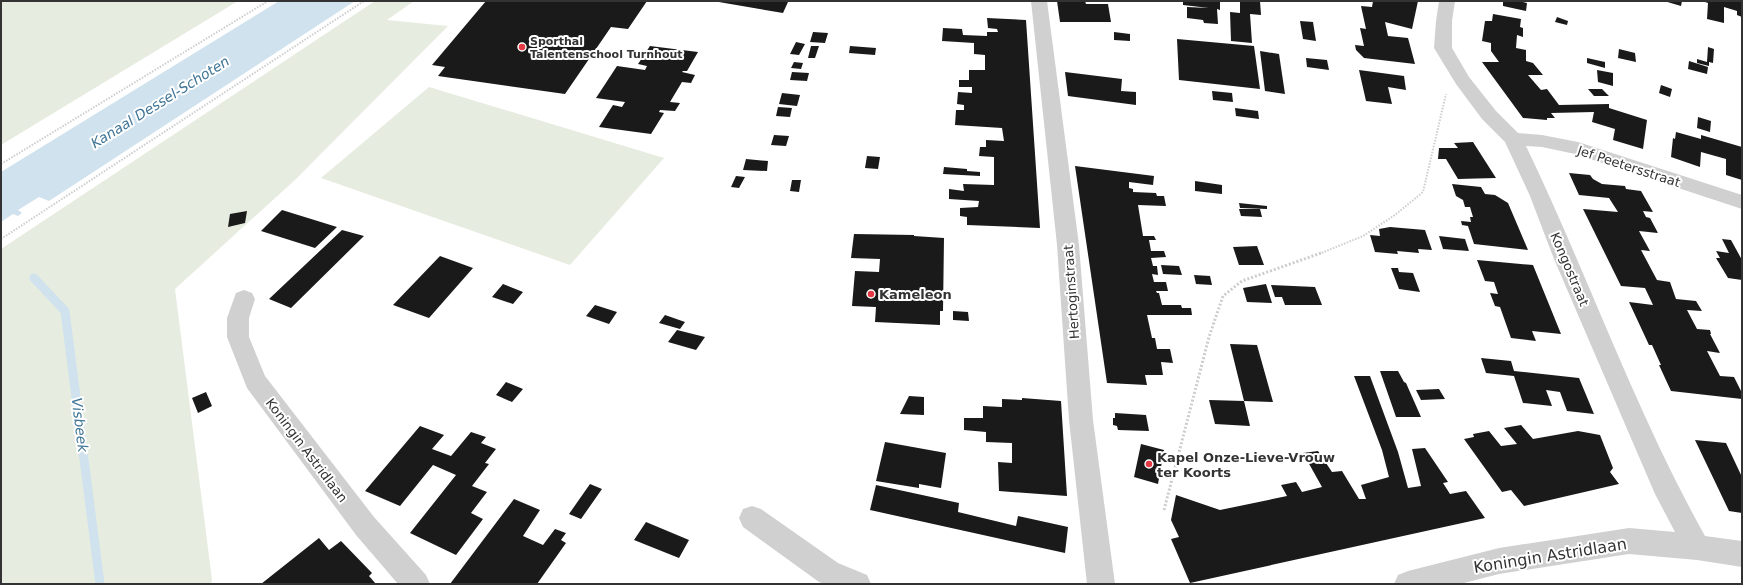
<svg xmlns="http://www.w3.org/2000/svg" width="1743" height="585" font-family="'DejaVu Sans',sans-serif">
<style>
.green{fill:#e6ecdf}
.water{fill:#cfe2ee}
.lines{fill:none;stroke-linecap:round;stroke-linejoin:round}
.stream{stroke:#cfe2ee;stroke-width:9}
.building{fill:#1a1a1a}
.path-far1{stroke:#cdcdcd;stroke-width:2;stroke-dasharray:1.5 1.5;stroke-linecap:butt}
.path{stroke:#cdcdcd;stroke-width:3;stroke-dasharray:2 2;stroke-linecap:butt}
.minor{fill:#d0d0d0;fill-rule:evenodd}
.poi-dot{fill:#e63946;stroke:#fff;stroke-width:1.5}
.labels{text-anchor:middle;stroke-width:4;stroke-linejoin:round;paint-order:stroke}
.far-poi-label{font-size:11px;font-weight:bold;fill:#333;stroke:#fff;text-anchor:start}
.street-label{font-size:13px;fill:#333;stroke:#fff}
.poi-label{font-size:13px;font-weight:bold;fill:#333;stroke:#fff;text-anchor:start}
.water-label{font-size:14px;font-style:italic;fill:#3f7597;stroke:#fff}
.near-street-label{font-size:16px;fill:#333;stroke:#fff}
</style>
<rect width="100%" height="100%" fill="#fff"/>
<path class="green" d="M1,1H238L1,145Z
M375,1H414L387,20L448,26L296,179L175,289L212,580L211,584H1V249Z
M429,87L664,158L570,265L321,178Z"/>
<path class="water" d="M279,1H355L49,201L39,197L18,210L22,213L18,216L13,214L1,222V172Z"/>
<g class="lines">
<path class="stream" d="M34,278L65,311L100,584"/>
</g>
<path class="building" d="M486,1H647L628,29L611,27L565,94L438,76L445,67L432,65Z
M713,1H779L788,2L783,13Z
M1057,1H1085L1086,4H1108L1111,22H1060Z
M1183,1H1220V10L1217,9L1218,24L1204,23L1203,20L1187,18V7L1209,8L1183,5Z
M1240,1H1260L1261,15L1250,14L1252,43L1231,41L1230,12L1240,13Z
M1373,1H1418L1412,29L1385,22L1388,36L1408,38L1415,64L1364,58L1356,50L1355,45L1364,46L1360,28L1366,29L1361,6L1372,7Z
M1503,1H1519L1527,3L1526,11L1503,6Z
M1664,1H1682L1681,6Z
M1702,1H1742V17L1737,15V11L1724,7V23L1707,19L1708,3Z
M1493,14L1521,19L1520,27L1523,28V37L1517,35L1516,48L1526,50V61L1533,63L1543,75H1528L1541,90L1547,89L1559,105L1609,104V108L1647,120L1643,149L1613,140L1615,129L1592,122L1594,112L1551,113L1555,118H1547V120L1523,118L1482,62H1499L1491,51V43L1482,41L1485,21H1492Z
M1557,17L1568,21L1567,25L1555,22Z
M987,18L1026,20L1040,228L967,225V217L960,216V208L978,207L979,201L949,199V189L964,191L963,184L994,185V157L979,156L980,147H986V140L1004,141L1002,128L955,125L956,110H964V105L957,104L958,92L972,93V87H959V80H969V70H985V55L974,54V43L942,41L943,28L962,29L963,35L987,36V32H998L997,29L988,28Z
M1300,21L1313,22L1316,41L1303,39Z
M813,32L828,33L825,43L810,42Z
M1114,32L1130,34V41L1114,40Z
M1177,39L1254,46L1260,89L1179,80Z
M796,42L805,44L799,55L790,54Z
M650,46L698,52L687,71H683L682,72L695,75L691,83L682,82L670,102L680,103L675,111L660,110L659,112L664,113L651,134L599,127L613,105L622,107L625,102L596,98L617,66L645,70L647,66L638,64Z
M811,46H819L815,58H808Z
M850,46L876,48L875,55L849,53Z
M1708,47L1714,49L1713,63L1709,62V66L1697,63V59L1707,62Z
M1619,49L1635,53L1636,62L1618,58Z
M1260,51L1279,54L1285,94L1265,91Z
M1306,58L1327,60L1329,70L1307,67Z
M1587,58L1605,62V68L1587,63Z
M1689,61L1708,67L1707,74L1688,69Z
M794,62L803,63L801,69L791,68Z
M1359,70L1404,76L1406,90L1388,87L1392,104L1366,101Z
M1597,70L1613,73V86L1598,82Z
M792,72L809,73L807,81L790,80Z
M1065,72L1122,79L1121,91L1136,92V105L1068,96Z
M1661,85L1672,89L1670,97L1659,93Z
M1588,89H1602L1609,96H1594Z
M1212,91L1232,93L1233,102L1213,100Z
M782,93L800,95L797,106L779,104Z
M778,107L792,108L790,117L776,116Z
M1235,108L1258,111L1259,119L1236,116Z
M1698,117L1711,121L1710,132L1697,128Z
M1676,132L1701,139V135L1742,147V180L1726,175V159L1701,152L1700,167L1671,157L1673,138L1675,139Z
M774,135L789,136L786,146L771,145Z
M1473,142L1496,178L1458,179L1446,159H1438L1439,148H1458L1454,143Z
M867,156L880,157L878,169L865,168Z
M746,159L768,161L767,171L743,170Z
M1075,166L1154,176L1153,185L1129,182V188L1133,189V192L1156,193L1157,196H1164L1166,206L1138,205L1143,236H1154L1156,240H1149L1151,251H1164L1166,257L1151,258L1153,266H1157L1158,275L1152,274L1154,282H1166L1168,291H1156L1157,293H1159L1162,305H1181L1182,308H1191L1192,315H1147L1152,338H1155L1157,349H1170L1173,363L1161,362L1163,375H1145L1147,385L1107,383Z
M944,167L967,169V171L980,172V176L943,174Z
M1569,173L1590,175L1593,179L1602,184L1625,186L1626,189L1641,191L1653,212L1643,211L1646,217L1650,218L1658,233L1639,231L1650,251L1641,250L1657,280L1670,282L1676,299L1696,301L1702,311L1687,310L1697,329L1710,330L1711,334H1710L1720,353L1707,351L1720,376L1734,377L1742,393V399L1671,391L1659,365H1661L1652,345H1649L1629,302L1653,305L1645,288L1621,286L1583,209L1618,212L1609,198L1579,195Z
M736,176L745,177L739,188L731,187Z
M792,180H801L799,192L790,191Z
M1195,181L1222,185V194L1195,191Z
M1452,184L1481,187L1485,194L1495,195L1508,203L1528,250L1474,244L1468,226L1462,225L1461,221L1471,222L1470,217H1473L1470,207H1465L1463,200L1456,196Z
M1239,203L1267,206V209L1240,208Z
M1239,209H1260L1262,217L1241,216Z
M282,210L337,227L315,248L261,231Z
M247,211L245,223L228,227L230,214Z
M1390,227L1425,230L1432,250L1418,249L1419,253L1397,251L1398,254L1375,252L1370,235L1380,236L1379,229Z
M342,230L364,236L291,308L269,299Z
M854,234L914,235V236L944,238L943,311H940V325L875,322L876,307L852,306L855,271L879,272L880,259L851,258Z
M1439,236L1465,239L1469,251L1443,249Z
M1722,239L1731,240L1742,260V280L1728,278L1716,258H1720L1716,251L1729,253Z
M1257,246L1264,265H1239L1233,247Z
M440,256L473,268L429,318L393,305Z
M1477,260L1533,265L1561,334L1532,331L1536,341L1511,338L1500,307L1495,306L1490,293L1498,294L1494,282L1485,281Z
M1161,265L1179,266L1182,275L1163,274Z
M1391,268H1398L1399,272L1413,273L1420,292L1399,289Z
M1194,275L1210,276L1212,285L1196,284Z
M503,284L523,292L513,304L492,297Z
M1266,284L1272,303L1247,302L1243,288Z
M1271,285L1315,287L1322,305H1285L1282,297H1275Z
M595,305L617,312L609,324L586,316Z
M953,311L968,312L969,321L953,320Z
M665,315L685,322L680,329L659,323Z
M677,330L705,337L696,350L668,342Z
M1230,344L1257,345L1273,402L1244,401Z
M1481,358L1511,361L1514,371L1579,378L1594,414L1567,411L1560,392L1546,390L1552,406L1523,403L1514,376L1486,373Z
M1380,371H1398L1404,382L1406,383L1421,417H1396Z
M1354,376H1370L1398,452L1408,488L1421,486L1412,449L1425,448L1448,482L1443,483L1450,494L1466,491L1485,518L1190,583L1171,539L1179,537L1171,520L1176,495L1220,510L1287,496L1281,485L1296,482L1302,492L1322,487L1303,453L1318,451L1332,472L1342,471L1359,499H1366L1361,485L1389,477L1382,450Z
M506,382L523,389L512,402L496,395Z
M1439,389L1445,399L1421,400L1416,390Z
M206,392L212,406L198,413L192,398Z
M909,396L924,397V415L900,414Z
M1022,398L1061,401L1067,496L999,491L998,462L1012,463V443L986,442V432L964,430V418H983V406L1002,407V399L1022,400Z
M1209,400L1244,401L1250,426L1215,424Z
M1115,413L1146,415L1149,431L1118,430L1117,426L1113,425V418H1115Z
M1521,425L1533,439L1578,431L1600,435L1613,468L1610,472L1619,484L1524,506L1511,490L1502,492L1464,439L1474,437L1473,434L1489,431L1501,446L1517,444L1504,428Z
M420,426L444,435L432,449L451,456L471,432L486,437L481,443L496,449L485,463L489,464L472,486L487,492L471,513L483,519L456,555L410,533L456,475L433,465L400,506L365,491Z
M1695,440L1726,443L1742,477V513L1729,511Z
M885,442L946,453L941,488L919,484V488L876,481Z
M1141,444L1164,450L1158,484L1134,477Z
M590,484L602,489L581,519L569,514Z
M876,485L959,503L958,512L1016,526L1018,516L1068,527L1065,553L870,510Z
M514,499L540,510L523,536L543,545L555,529L566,533L561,540L566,543L537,584H450Z
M646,522L689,540L679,558L634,540Z
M319,538L329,550L341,541L372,573L369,576L376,584H261Z"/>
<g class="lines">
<path class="path-far1" d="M1,164L268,1
M1,239L364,1
M1319,254L1363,236L1395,215L1423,192L1446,94"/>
<path class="path" d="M1164,510L1209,337L1223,296L1242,281L1321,253"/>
<path class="minor" d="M1031,1H1047L1079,245L1093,420L1115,584H1087L1069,420L1057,245Z
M1439,1H1455L1452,21V48L1469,77L1496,111L1518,133L1542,135L1578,142L1742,195V209L1575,154L1542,147L1526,146C1588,275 1635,411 1705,536L1742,541V567L1697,560L1629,554L1499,574L1460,584H1394L1398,575L1408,571L1499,548L1629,528L1675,532L1655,494L1554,259L1530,196L1505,142L1482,119L1456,84L1434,48L1436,21Z
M244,290L252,293L255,299L249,318V337L265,376L374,517L426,575L430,584H398L356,535L247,388L227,337V318L236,293Z
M752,506L761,509L838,563L867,575L871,584H824L819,582L743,527L739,518L743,509Z"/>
</g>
<g class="poi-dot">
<circle cx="522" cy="47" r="4"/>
<circle cx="871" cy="294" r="4"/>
<circle cx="1149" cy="464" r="4"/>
</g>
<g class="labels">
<g class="far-poi-label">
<text x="530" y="45">Sporthal<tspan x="530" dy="13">Talentenschool Turnhout</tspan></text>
</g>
<g class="street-label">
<text transform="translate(1629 166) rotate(18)" y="5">Jef Peetersstraat</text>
<text transform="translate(1570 269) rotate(67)" y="5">Kongostraat</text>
<text transform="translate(1071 292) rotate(-94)" y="5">Hertoginstraat</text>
<text transform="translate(307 450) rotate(53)" y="5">Koningin Astridlaan</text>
</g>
<g class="poi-label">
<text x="879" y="299">Kameleon</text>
<text x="1157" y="462">Kapel Onze-Lieve-Vrouw<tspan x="1157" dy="15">ter Koorts</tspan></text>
</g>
<g class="water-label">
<text transform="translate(160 102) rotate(-32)" y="5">Kanaal Dessel-Schoten</text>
<text transform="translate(80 425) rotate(83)" y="5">Visbeek</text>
</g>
<g class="near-street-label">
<text transform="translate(1550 555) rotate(-9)" y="6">Koningin Astridlaan</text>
</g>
</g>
<rect width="1743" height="585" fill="none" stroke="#333333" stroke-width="4"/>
</svg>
